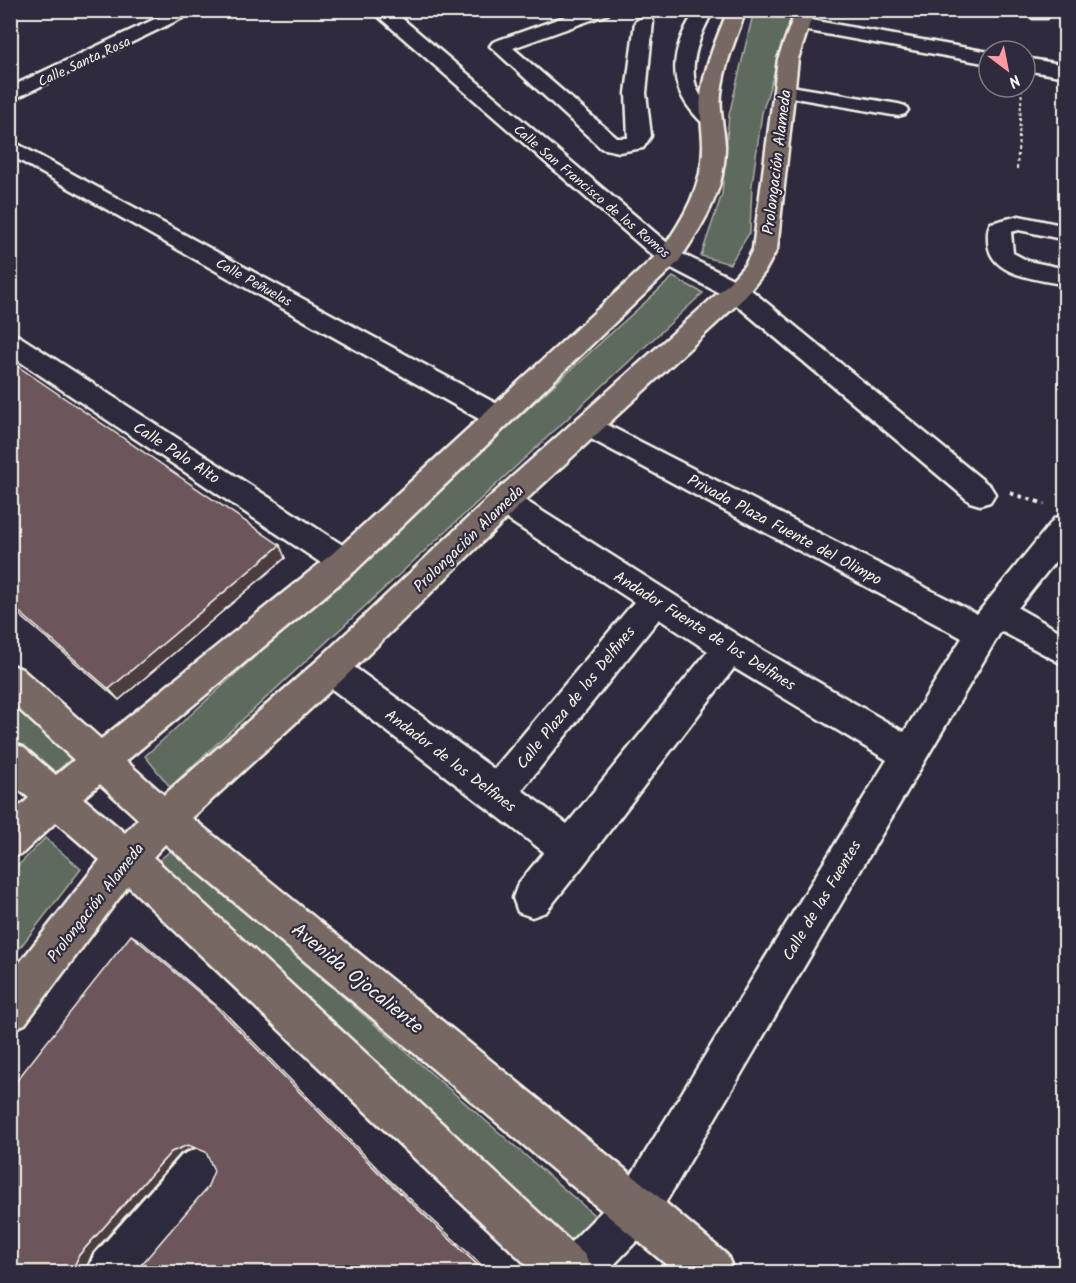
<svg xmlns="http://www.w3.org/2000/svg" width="1076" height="1283" font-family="Kalam,sans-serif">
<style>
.green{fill:#5f6a5f;stroke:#aaaea4;stroke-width:1.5}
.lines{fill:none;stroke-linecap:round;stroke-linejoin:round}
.minor-casing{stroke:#f4f1e8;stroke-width:5}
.major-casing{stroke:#f4f1e8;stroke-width:5}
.path-far1{stroke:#f4f1e8;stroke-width:2;stroke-dasharray:3 3;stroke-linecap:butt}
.path{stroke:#f4f1e8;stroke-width:4;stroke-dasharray:4.5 4.5;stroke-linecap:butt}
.minor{fill:#2f2a3d;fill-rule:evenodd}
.major{fill:#776864;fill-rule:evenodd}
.wall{fill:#5d4a4e;stroke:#f4f1e8;stroke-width:1.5}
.shaded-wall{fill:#4c3c40;stroke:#f4f1e8;stroke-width:1.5}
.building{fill:#6c565b;stroke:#f4f1e8;stroke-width:1.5}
.labels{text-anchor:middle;stroke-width:4.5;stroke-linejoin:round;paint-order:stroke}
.far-street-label{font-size:14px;fill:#f4f1e8;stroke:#2f2a3d}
.street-label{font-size:16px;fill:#f4f1e8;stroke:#2f2a3d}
.near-street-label{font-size:20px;fill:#f4f1e8;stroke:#2f2a3d}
</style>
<rect width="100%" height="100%" fill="#2f2a3d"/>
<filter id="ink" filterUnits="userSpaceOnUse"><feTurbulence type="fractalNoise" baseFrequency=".0167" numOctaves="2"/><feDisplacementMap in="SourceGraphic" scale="12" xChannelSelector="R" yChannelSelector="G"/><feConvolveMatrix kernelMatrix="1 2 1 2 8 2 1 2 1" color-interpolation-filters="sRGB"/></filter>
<g filter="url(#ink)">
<path class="green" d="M754,10L793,11L762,113L752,185L750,232L730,264L701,256L722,194L729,115Z
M673,277L703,293L170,787L145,756Z
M10,700L73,757L52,775L11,736Z
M45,838L81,869L11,959V873Z
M173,849L594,1215L575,1247L158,861Z"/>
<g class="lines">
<defs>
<path id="minor" d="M174,10H199L10,101V87Z
M371,10H392L678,252L745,285L990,486L995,494L990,502L980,505L970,502L727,297L660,262Z
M583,10H611L608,14L513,48L617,138H628L626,93L635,22L644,16L651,18L653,22L646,93L651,136L643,148L619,152L601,148L490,46L493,42Z
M696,10H714C701,31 686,67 698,91C703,102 714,110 721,120L718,124C706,127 702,123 695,115C665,82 672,46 696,10Z
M1032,10H1050L1047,18H1033Z
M800,18L989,52V64L793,28L791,24Z
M1025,58L1066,65V77L1025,70Z
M785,85L898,104L905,106L908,110L905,114L898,116L778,95L775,91L778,87Z
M10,140L508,410L512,417L508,424L498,427L488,424L10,155Z
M1019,216L1066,226V240L1019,230L1011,232L1013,253L1028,261L1066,269V285C1039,279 989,277 988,241C988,234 987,229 991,223Z
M10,333L19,336L355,553L360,562L355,571L344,574L333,571L10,355Z
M588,415L977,614L1055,518L1066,514V548L1018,608L1066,635V666L1001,631L653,1224L607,1272H551L558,1255L621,1192L887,760L734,668L585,863L546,912L532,917L518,912L513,898L518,884L544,852L319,679L314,669L319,659L331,654L343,659L494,769L634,602L493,510L489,502L493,494L504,491L515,494L742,638L904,732L962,638L578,432L574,425L578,418ZM659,619L708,651L567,824L522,790Z
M198,1148L214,1155L221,1171L214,1187L142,1272H87L94,1255L182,1155Z"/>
<path id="major" d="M728,10H746C736,38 724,65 721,94C719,111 724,128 725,145C726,190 702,227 678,262L355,571L126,761L164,795L319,659L493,494L727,285L745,265L753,249L778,59L796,10H814L798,59L777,249L764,273L745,297L515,510L343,679L192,818L653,1192L727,1255L734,1272H675L165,844L153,857L585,1255L592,1272H534L128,886L25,1024L10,1030V975L100,860L56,822L23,853L10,858V815L29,798L10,782V743L23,747L56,775L74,760L10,701V664L22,669L101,739L333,553L660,252C683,220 703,186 703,146C703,129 699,112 701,95C705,65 717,38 728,10ZM100,784L138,819L125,833L83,798Z"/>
</defs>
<use href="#minor" class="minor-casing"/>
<use href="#major" class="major-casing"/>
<path class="path-far1" d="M1017,169L1022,88"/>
<path class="path" d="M1010,493L1045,504"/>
<use href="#minor" class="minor"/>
<use href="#major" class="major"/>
</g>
<path class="wall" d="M10,361L285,558L119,700L10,607Z"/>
<path class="shaded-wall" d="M280,545L285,558L119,700L109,689Z
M131,935L141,941L223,1011L383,1174L489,1272H485L379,1173Z
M188,1145L197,1146L181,1153L92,1254L85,1271L88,1272H72L79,1255L171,1152Z"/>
<path class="building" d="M10,361L280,545L109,689L10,604Z
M131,935L215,1006L379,1173L485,1272H135L207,1188L214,1171L206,1152L188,1145L171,1152L79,1255L72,1272H10V1089Z"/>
</g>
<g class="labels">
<g class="far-street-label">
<text transform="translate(84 61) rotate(-25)" y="5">Calle Santa Rosa</text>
<text transform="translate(592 191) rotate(40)" y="5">Calle San Francisco de los Romos</text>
<text transform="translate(254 282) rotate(29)" y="5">Calle Peñuelas</text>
</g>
<g class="street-label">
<text transform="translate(776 162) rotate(-83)" y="6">Prolongación Alameda</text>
<text transform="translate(177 452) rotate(33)" y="6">Calle Palo Alto</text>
<text transform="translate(785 529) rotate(28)" y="6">Privada Plaza Fuente del Olimpo</text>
<text transform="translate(468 538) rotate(-44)" y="6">Prolongación Alameda</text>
<text transform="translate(705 630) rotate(32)" y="6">Andador Fuente de los Delfines</text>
<text transform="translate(575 697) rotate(-51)" y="6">Calle Plaza de los Delfines</text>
<text transform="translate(451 760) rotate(37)" y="6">Andador de los Delfines</text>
<text transform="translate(821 900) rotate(-59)" y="6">Calle de las Fuentes</text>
<text transform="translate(95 902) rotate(-52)" y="6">Prolongación Alameda</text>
</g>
<g class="near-street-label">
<text transform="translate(358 978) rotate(39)" y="7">Avenida Ojocaliente</text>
</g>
</g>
<rect width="1076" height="1283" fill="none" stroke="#2f2a3d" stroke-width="36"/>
<rect x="18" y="18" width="1040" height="1247" fill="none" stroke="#f4f1e8" stroke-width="2" filter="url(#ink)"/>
<g transform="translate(1007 69) rotate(148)"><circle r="28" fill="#2f2a3d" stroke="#7e7a81" stroke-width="1.5"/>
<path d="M0-4.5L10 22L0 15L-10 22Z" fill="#ff9aa2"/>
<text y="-9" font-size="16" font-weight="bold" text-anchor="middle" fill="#f4f1e8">N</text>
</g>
</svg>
